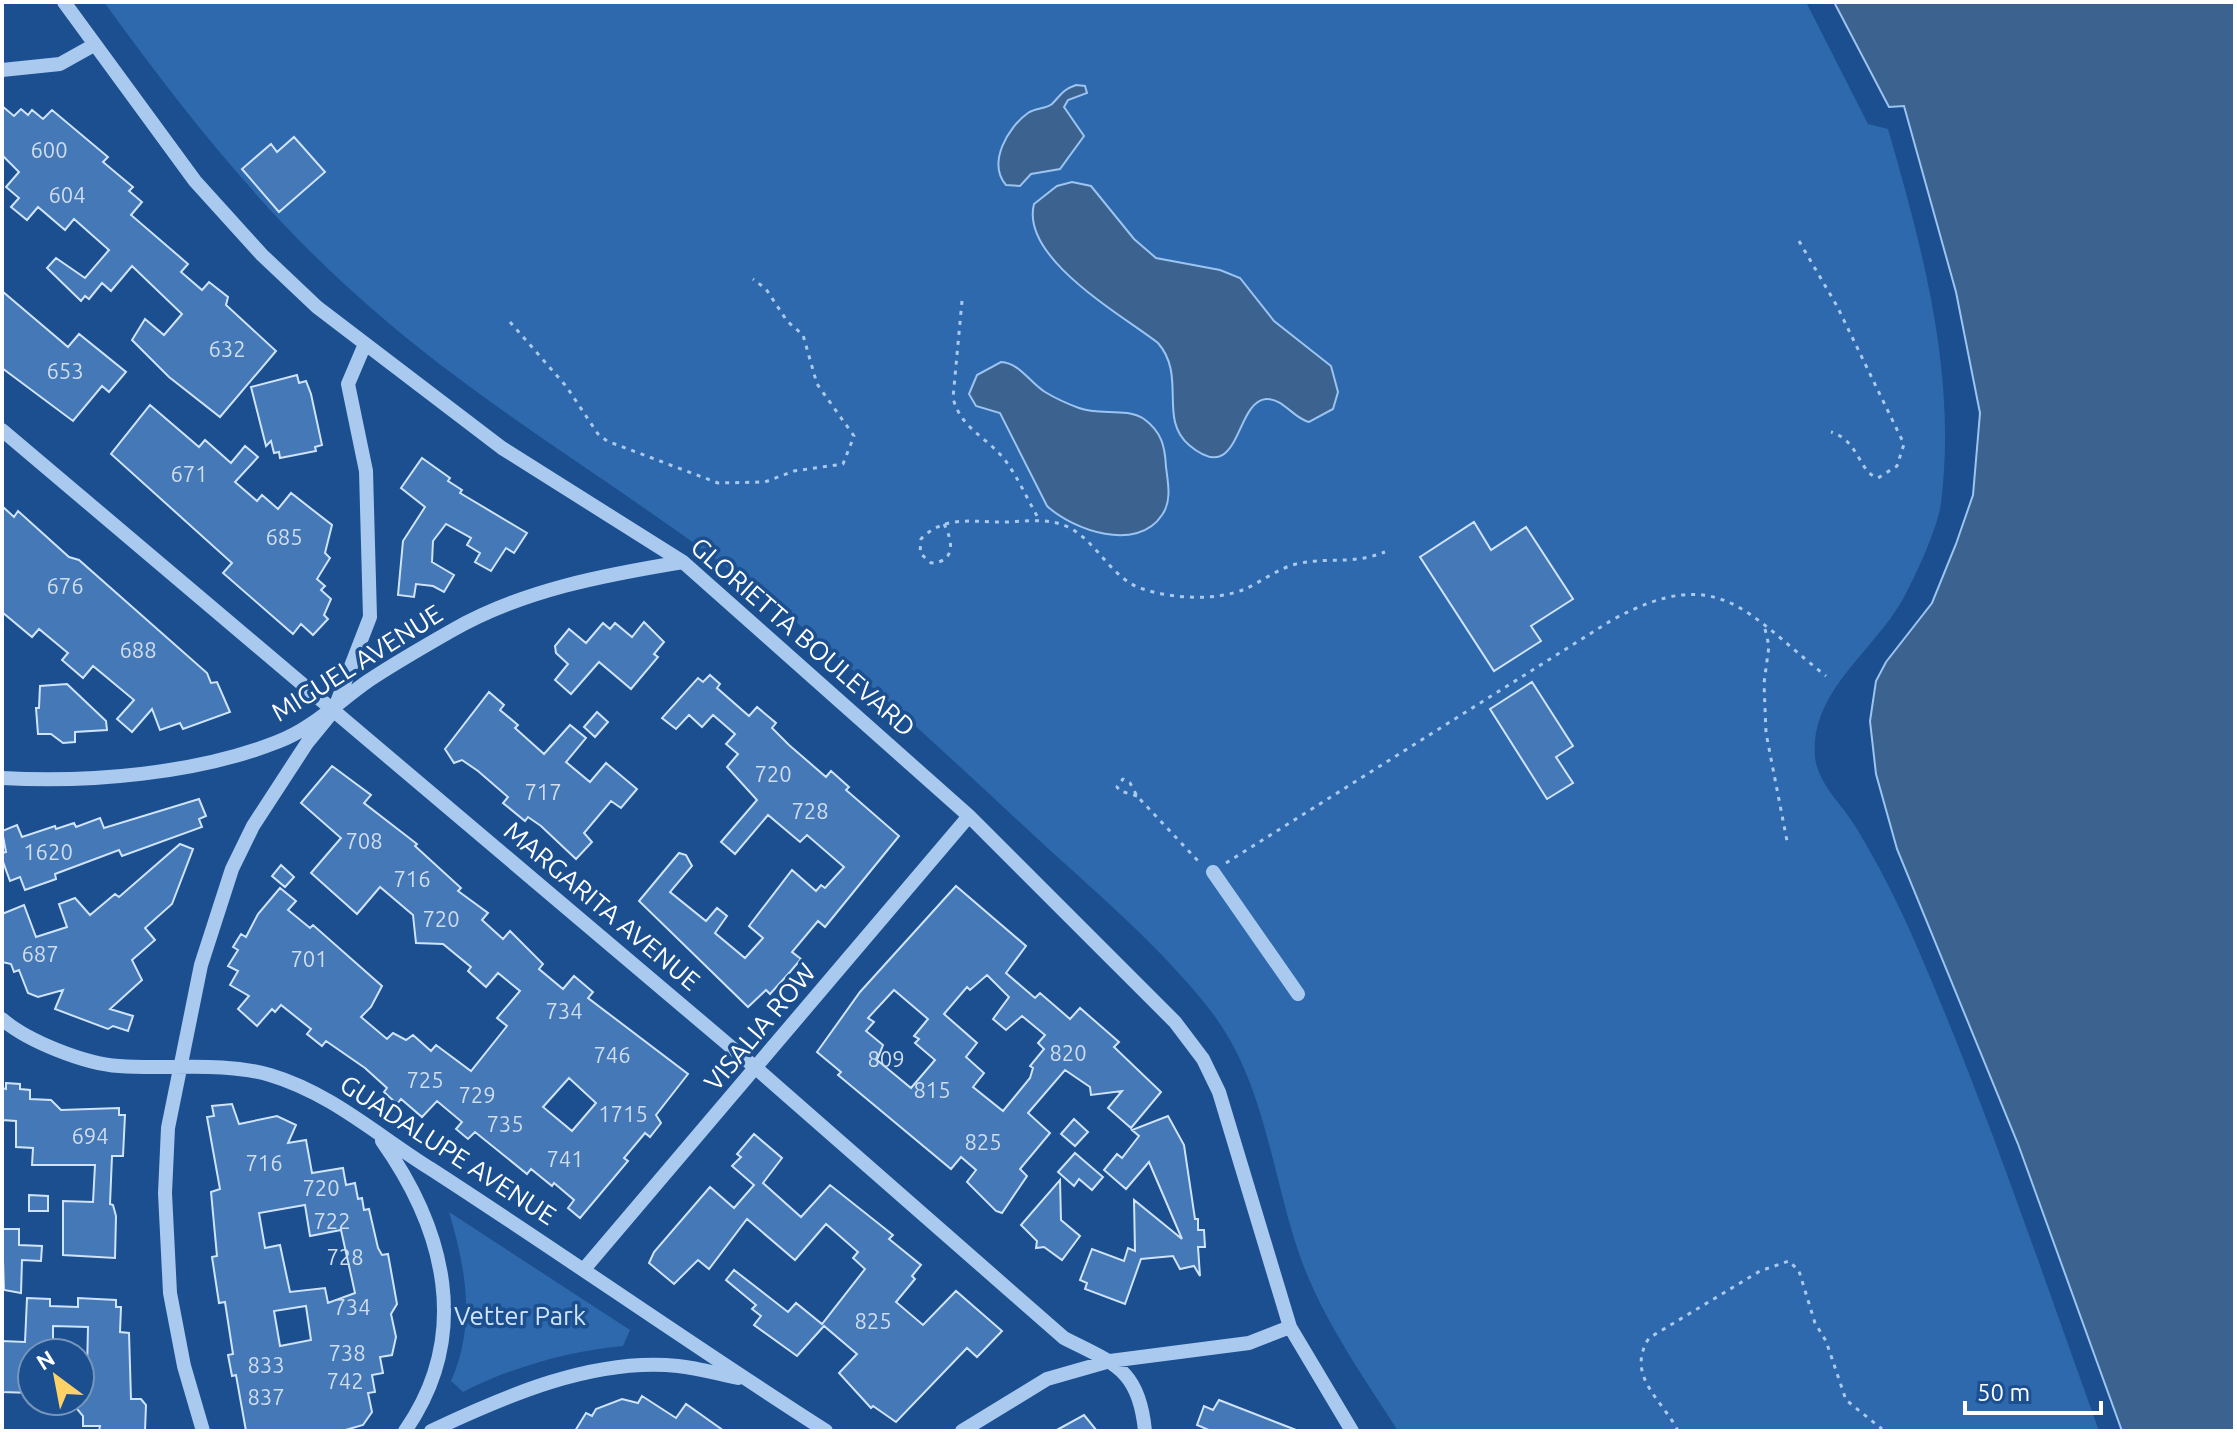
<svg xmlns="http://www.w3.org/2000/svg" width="2237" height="1433" font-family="Ubuntu,sans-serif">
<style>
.green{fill:#2e69ad}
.water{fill:#3c6290;stroke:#9cc4f0;stroke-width:2}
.building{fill:#4478b7;stroke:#cfe3fa;stroke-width:2;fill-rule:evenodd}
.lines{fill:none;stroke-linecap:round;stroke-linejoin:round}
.path{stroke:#a9c9ee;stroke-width:3;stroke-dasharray:4 6;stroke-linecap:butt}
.minor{stroke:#a9c9ee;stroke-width:14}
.labels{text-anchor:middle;stroke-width:7;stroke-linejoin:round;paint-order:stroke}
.number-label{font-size:22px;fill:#d0dded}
.street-label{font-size:26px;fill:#fff;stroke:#1b4f8f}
.park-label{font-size:26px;fill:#cfe3fa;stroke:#1b4f8f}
</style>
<rect width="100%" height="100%" fill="#1b4f8f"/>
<path class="green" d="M104,2H1806L1868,124L1888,129C1923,250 1957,375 1941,503C1938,527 1917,573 1905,595C1877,650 1810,689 1815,757C1818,785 1844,806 1857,829C1880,867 1901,909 1918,949C1986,1106 2041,1270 2099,1431H1398C1363,1376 1323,1320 1301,1259C1271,1175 1266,1082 1210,1010C1158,943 1089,887 1027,829C931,740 834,648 729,569C611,480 481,405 370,307C267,218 183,111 104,2Z
M449,1212L630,1330L623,1346C569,1351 512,1367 463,1392L451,1381C476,1325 466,1269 449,1212Z"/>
<path class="water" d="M1834,2H2235V1431H2122L2018,1144L1897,849L1876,774L1870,721L1876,681L1886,662L1932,603L1956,544L1973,495L1980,413L1956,292L1904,106L1889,107Z
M1076,85L1085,86L1087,93L1068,100L1064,107L1084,136L1060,169L1031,174L1020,186L1006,185C987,163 1008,127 1028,113C1035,108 1046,109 1052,104C1061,95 1062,90 1076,85Z
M1072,182L1091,186L1134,239L1156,258L1220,270L1240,278L1274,321L1331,366L1338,392L1333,409L1309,422C1293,418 1283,398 1266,399C1234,402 1241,489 1189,445C1158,419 1187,376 1158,343C1122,315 1020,258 1034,204L1057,186Z
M1001,362C1020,363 1029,382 1045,392C1055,398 1068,404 1079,408C1099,416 1126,407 1144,419C1162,432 1165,447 1166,467C1168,483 1172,501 1162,515C1137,553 1073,530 1047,506L1000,413L976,406L969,394L977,375Z"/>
<path class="building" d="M2,106L14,116L21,109L28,115L32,110L43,119L52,110L108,157L103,162L133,187L129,191L142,202L131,215L188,264L181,272L202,290L209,282L228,297L226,305L276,351L220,417L169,377L132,340L145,319L164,335L182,314L132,266L111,291L102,283L89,299L85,296L81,301L47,268L56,258L85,278L109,250L74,219L65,230L38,207L27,220L11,207L19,198L6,187L19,172L2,155Z
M294,137L325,172L279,212L242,169L271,144L277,152Z
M2,291L68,347L79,334L126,372L109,392L102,386L73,421L2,368Z
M297,375L299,383L306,381L311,394L322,445L315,447L316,451L280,458L279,452L274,453L271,441L266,446L251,387Z
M150,405L199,447L205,440L231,463L245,446L258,457L235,482L257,501L262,495L278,509L291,493L332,525L325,553L330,558L317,579L325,586L321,590L331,599L324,615L328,619L313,635L301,624L293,634L223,573L232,563L111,454Z
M422,458L450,478L448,481L462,490L460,493L527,533L514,553L506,548L491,571L475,562L480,553L467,545L471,538L446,524L433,541L432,562L454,575L444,592L433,586L416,584L414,597L398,595L403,541L425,507L401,488Z
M2,506L14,517L18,511L69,557L79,560L207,673L211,683L217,682L230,712L183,729L180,723L160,730L152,709L132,732L117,719L134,700L93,666L83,678L62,660L68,653L39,629L32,637L2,612Z
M1474,522L1491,550L1526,527L1573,599L1531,626L1541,641L1494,671L1420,557Z
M644,622L664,642L654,654L658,657L631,689L599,662L571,694L555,680L568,664L556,653L555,646L569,629L586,643L603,623L610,629L615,623L632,637Z
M710,675L720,684L717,688L749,716L757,707L776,723L772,728L789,745L826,777L831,771L849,787L846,790L899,836L825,927L818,921L792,952L801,959L790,972L770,994L766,990L748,1007L639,901L679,853L686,855L692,866L670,892L706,921L717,908L727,916L715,933L745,958L763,938L749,926L792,870L816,891L821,885L825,888L844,867L807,835L800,842L768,815L735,854L721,842L757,800L727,767L738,754L726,744L735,734L713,715L702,727L689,715L676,729L662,718L698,678L703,682Z
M1532,682L1573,746L1556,757L1573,783L1547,799L1490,709Z
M67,684L106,721L107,730L75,732V742L63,743L51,734H38L36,708H39L40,686Z
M489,692L504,705L500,710L518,725L515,728L544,754L570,725L586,738L566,762L590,782L606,763L637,789L621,808L611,801L584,833L592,842L576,859L541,826L528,817L525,821L503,803L508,797L478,771L462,760L454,763L445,749Z
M597,712L608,722L595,737L584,727Z
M332,766L371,795L364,803L417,844L415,846L461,888L458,891L488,913L482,920L503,939L510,931L543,964L539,969L563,989L574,976L593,992L588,998L688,1074L656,1115L661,1123L650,1137L645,1133L624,1158L628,1161L580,1218L568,1208L574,1200L554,1183L552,1186L531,1169L527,1174L475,1132L468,1139L456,1129L462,1122L437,1101L422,1117L401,1099L397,1104L384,1092L387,1088L365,1068L326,1041L322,1046L307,1034L311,1029L281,1005L275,1012L272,1009L257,1026L238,1009L249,996L230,985L238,971L228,966L238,950L233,947L241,934L246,937L258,914L280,888L296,901L288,910L310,928L313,925L382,986L371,1007L361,1017L387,1039L393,1033L406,1040L413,1035L431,1051L436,1045L471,1071L507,1026L497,1018L520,991L498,973L486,987L468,971L471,967L443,944L416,943L413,915L380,887L357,914L311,873L341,838L301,803ZM569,1078L596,1103L572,1131L543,1107Z
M199,799L206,816L199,819L202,827L122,856L119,850L55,874L56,879L25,890L20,877L10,881L2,859V853L6,852L2,831L17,825L22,837L55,826L56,829L74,823L76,827L100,818L104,828Z
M180,844L193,849L172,904L145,928L155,940L132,960L142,980L110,1009L133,1016L128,1031L113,1026L108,1029L55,1009L63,990L38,997L28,993L19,970L14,972L11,964L2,962V914L24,905L36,937L67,927L59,904L75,898L90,915L115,894L119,897Z
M281,865L294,877L285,887L272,876Z
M956,886L1026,946L1006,973L1035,998L1040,993L1070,1019L1080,1008L1119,1042L1114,1047L1161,1092L1131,1128L1108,1108L1122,1091L1091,1095L1090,1087L1065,1070L1028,1113L1050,1133L1020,1169L1027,1176L1002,1213L996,1211L967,1182L976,1170L961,1157L951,1169L838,1075L841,1072L817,1052L860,992ZM987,975L1009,997L993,1019L1006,1030L1022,1016L1045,1035L1038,1043L1044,1049L1030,1066L1033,1068L1030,1078L1003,1111L973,1087L984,1073L966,1057L977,1043L944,1014L967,987L970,990ZM894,990L928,1019L914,1036L919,1039L915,1043L935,1060L911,1088L877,1060L883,1045L866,1031L874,1022L868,1018Z
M6,1083L20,1084V1089L30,1090V1099L51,1100L61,1110L119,1108V1115H125L123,1156H112L110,1204L113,1205L116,1216L115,1258L63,1255V1201L93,1202L95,1165H32L33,1148L16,1147V1121L2,1120V1088L6,1089Z
M232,1104L239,1124L277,1116L296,1125L288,1143L306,1140L312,1173L343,1168L346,1185L355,1183L358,1199L362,1198L364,1210L369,1209L378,1248L382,1255L388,1254L397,1304L391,1314L396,1337L392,1355L380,1357L383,1373L372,1375L375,1392L368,1393L372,1412L363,1425L342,1431H246L236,1375L232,1376L228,1355L233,1354L225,1302L219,1303L212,1257L217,1256L211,1192L220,1189L207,1117L214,1116L212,1106ZM305,1205L310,1236L341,1230L355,1293L328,1303L325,1288L290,1292L280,1245L265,1248L259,1213ZM306,1306L311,1340L280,1346L274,1311Z
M1168,1116L1184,1145L1195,1219H1198V1230H1204L1205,1247H1198L1200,1276L1194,1266L1180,1269L1173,1256L1141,1259L1125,1304L1085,1289L1087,1283L1080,1280L1092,1249L1124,1261L1128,1248L1135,1251L1134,1200L1182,1239L1149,1162L1126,1189L1104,1170L1117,1154L1122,1158L1139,1136L1132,1130Z
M1074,1119L1088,1132L1075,1146L1061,1134Z
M754,1134L782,1158L763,1183L801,1217L830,1185L893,1235L889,1239L921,1265L912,1276L915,1279L896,1302L923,1325L956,1291L1002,1331L977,1357L967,1348L896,1422L873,1406L871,1408L839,1373L857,1354L824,1326L797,1356L754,1325L761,1316L752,1309L756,1305L726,1280L734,1270L788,1312L796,1303L822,1324L865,1269L853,1258L858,1252L826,1224L795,1260L747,1219L709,1269L698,1260L674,1284L649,1263L654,1252L710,1187L734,1208L754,1185L732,1166L741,1157L737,1154Z
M1075,1153L1103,1177L1092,1190L1079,1179L1074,1186L1058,1172Z
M1060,1180L1061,1220L1080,1236L1062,1260L1044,1247L1036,1248L1037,1241L1021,1225Z
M29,1195L48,1196V1211H29Z
M2,1229H19V1245L42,1246L41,1261L22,1260L21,1293L4,1290Z
M27,1298L50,1299V1306L78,1307V1298L116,1300V1307H121L120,1332L129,1333L131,1399H141L146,1405L145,1431H99L100,1426H83V1416L73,1404L80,1401V1370L87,1371L88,1327L53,1326V1350L32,1353V1393L2,1392V1341L25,1342Z
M642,1396L676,1418L686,1404L724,1431H575L586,1413L592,1416L596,1409L622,1399L638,1403Z
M1219,1400L1296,1430L1295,1431H1211L1197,1425L1204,1406L1213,1410Z
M1084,1415L1097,1431H1055Z"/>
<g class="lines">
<path class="path" d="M1799,241L1837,306L1904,444L1897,466L1878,478C1858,472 1860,441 1831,432
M962,301L953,398C961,429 987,437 1005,460C1019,479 1028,501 1040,521
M510,322L566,386L598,434L607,441L718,483L765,482L794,471L843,464L854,436L817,384L803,335L787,321L766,289L753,279
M944,524C953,541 956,562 931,563L920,553L921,539C942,517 968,521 995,522C1019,523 1045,516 1068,527C1097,541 1112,580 1143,589C1173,599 1217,601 1245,589C1263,581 1281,566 1301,563C1332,557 1351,565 1385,552
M1765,629L1769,646L1764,683L1766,733L1788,846
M1137,796L1120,791L1117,787L1123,779L1130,783L1137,796L1200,863
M1226,863L1612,620C1719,562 1745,612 1826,676
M1678,1431C1662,1399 1625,1376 1649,1338L1760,1271L1789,1261L1799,1271L1815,1323L1826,1341L1846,1400L1882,1429"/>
<path class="minor" d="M64,2L195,181L262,255L317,307L502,448L683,562L969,816L1175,1022L1203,1059L1219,1092L1290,1327L1352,1431
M2,70L60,64L94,45
M2,430L757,1069L1064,1338C1115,1364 1139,1369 1145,1431
M2,778C88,783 196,774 277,742C312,729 338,702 368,681C395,663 423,647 451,631C522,590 604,575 683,562
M1213,872L1298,994
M2,1019C27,1041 85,1064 119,1066C168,1070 221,1061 270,1075C331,1093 378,1136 431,1169C564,1255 693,1346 826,1431
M382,1141C445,1230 472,1335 405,1431
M585,1268L969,816
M203,1431L184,1366L170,1293L165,1193L168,1128L201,965L232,869L253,826L307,743L334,710L370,617L366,471L348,384L365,344
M431,1431C505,1396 594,1357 678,1366C698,1368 718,1374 738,1378
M962,1431L1047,1379L1110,1361L1249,1343L1290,1327"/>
</g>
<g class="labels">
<g class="number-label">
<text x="49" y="158">600</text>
<text x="67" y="203">604</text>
<text x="227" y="357">632</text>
<text x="65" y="379">653</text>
<text x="189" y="482">671</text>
<text x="284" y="545">685</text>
<text x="65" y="594">676</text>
<text x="138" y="658">688</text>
<text x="773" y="782">720</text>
<text x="543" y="800">717</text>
<text x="810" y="819">728</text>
<text x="364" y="849">708</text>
<text x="48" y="860">1620</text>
<text x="412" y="887">716</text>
<text x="441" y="927">720</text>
<text x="40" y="962">687</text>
<text x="309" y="967">701</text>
<text x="564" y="1019">734</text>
<text x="1068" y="1061">820</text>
<text x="612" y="1063">746</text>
<text x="886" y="1067">809</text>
<text x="425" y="1088">725</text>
<text x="932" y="1098">815</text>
<text x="477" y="1103">729</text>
<text x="623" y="1122">1715</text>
<text x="505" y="1132">735</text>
<text x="90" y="1144">694</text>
<text x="983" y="1150">825</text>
<text x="565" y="1167">741</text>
<text x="264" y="1171">716</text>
<text x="321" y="1196">720</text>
<text x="332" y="1229">722</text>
<text x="345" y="1265">728</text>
<text x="352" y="1315">734</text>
<text x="873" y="1329">825</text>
<text x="347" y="1361">738</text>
<text x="266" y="1373">833</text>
<text x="345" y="1389">742</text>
<text x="266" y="1405">837</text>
</g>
<g class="street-label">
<text transform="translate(803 637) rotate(41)" y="9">GLORIETTA BOULEVARD</text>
<text transform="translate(357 663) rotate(-32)" y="9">MIGUEL AVENUE</text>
<text transform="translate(602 906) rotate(40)" y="9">MARGARITA AVENUE</text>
<text transform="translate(760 1027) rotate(-50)" y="9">VISALIA ROW</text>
<text transform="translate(448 1150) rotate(33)" y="9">GUADALUPE AVENUE</text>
</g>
<g class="park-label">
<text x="520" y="1325">Vetter Park</text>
</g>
</g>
<rect width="2237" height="1433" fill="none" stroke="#ffffff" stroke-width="8"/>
<g transform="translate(56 1377) rotate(328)"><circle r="38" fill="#1b4f8f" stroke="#7695bc" stroke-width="2"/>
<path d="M0-6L14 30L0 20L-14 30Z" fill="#ffd166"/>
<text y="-12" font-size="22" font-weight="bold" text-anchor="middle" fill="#ffffff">N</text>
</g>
<path d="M1965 1401v12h136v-12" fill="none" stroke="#ffffff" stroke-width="4"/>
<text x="1977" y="1401" font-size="24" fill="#ffffff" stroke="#1b4f8f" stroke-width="6" paint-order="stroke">50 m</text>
</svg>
